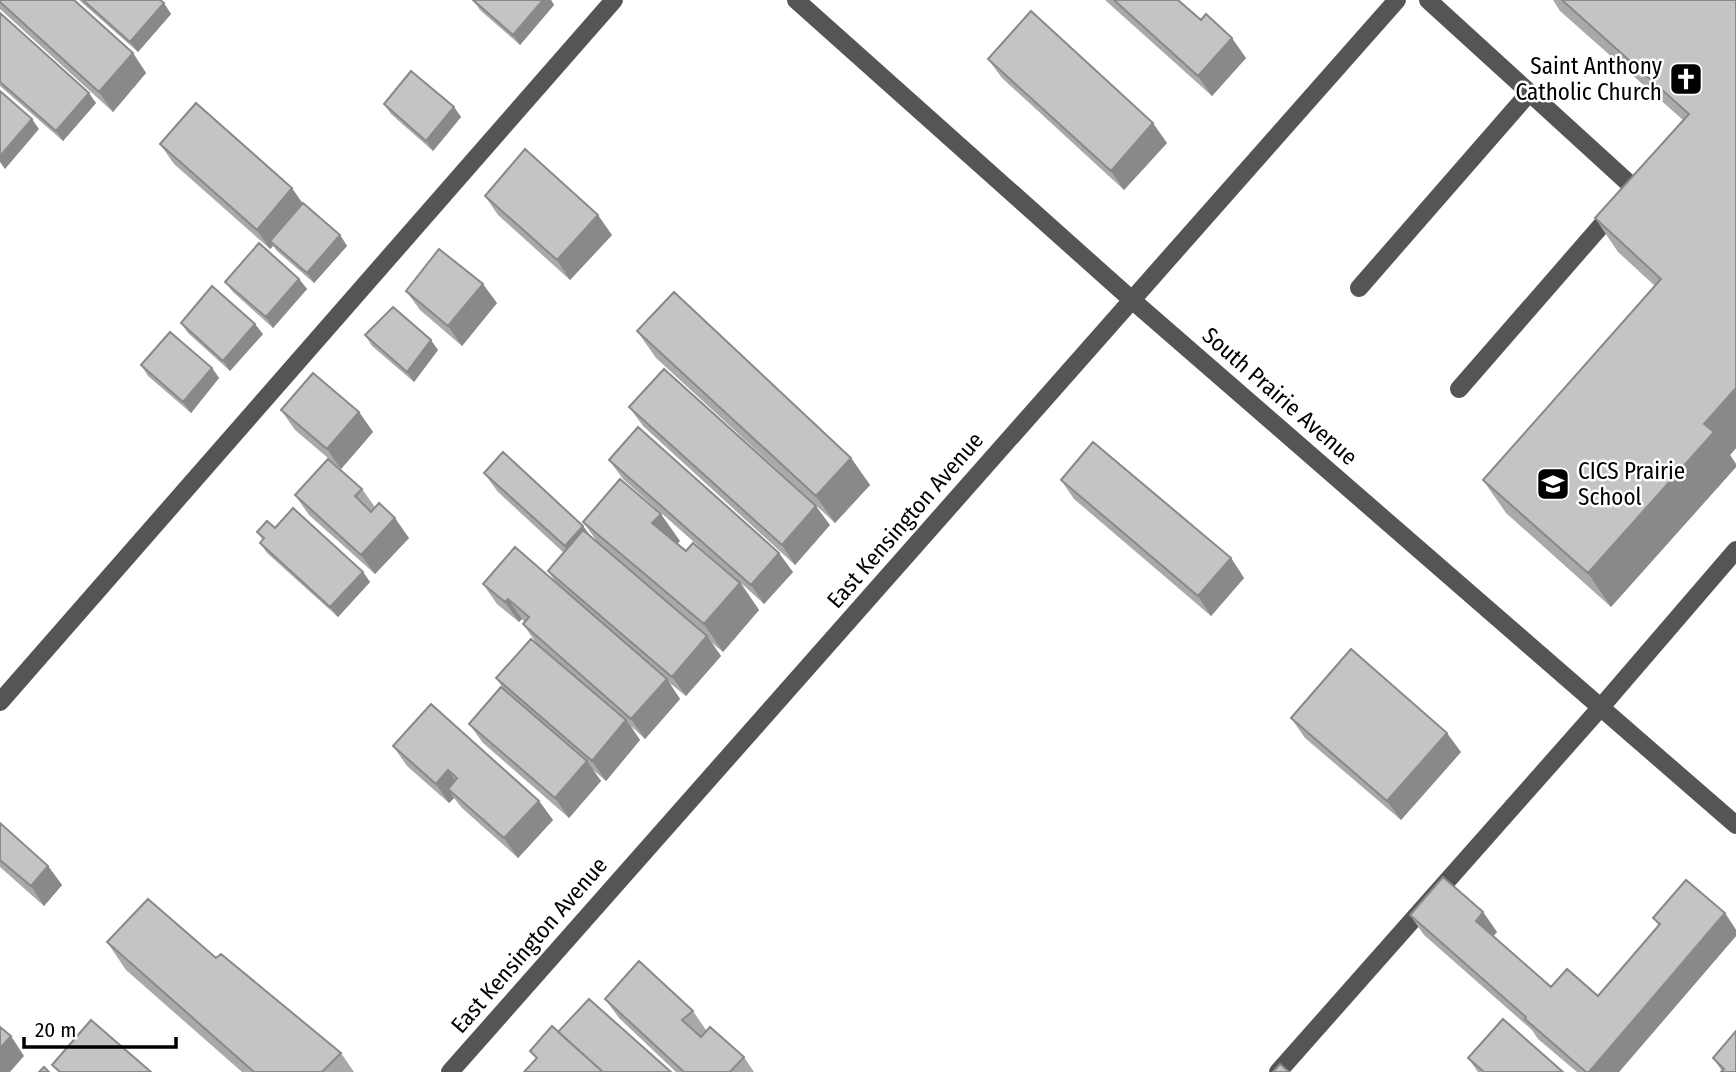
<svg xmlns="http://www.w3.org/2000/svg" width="1736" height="1072" font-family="'Fira Sans Condensed',sans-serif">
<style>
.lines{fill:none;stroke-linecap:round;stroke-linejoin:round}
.minor{stroke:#555;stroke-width:18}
.wall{fill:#a9a9a9}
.shaded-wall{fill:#898989}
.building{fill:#c4c4c4;stroke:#898989;stroke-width:2}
.labels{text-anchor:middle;stroke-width:5;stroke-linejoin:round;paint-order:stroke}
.poi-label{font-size:23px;fill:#000;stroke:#fff;text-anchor:end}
.street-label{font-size:23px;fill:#000;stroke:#fff}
</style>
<rect width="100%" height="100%" fill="#fff"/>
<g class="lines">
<path class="minor" d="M796,0L1132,300L1736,825
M1428,0L1634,188L1459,389
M1359,288L1529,93
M0,702L614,0
M450,1072L1397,0
M1278,1072L1601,707L1736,550"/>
</g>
<path class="wall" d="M0,0L133,53L146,73L113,112L0,9Z
M79,0H160L171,14L138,52Z
M473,0H551L554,5L520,45L480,10Z
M1105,0H1178L1246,58L1212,96Z
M1553,0H1736V448L1730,455L1736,464V467L1611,607L1506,513L1483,480L1655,286L1618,252L1595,218L1683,120L1560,11Z
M0,13L96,103L63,141L0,86Z
M988,59L1167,143L1124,190L1002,78Z
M384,104L454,107L461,117L433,151L391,114Z
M160,144L303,203L340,235L347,246L314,283L277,251L273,246L270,249L174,164Z
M485,196L612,235L570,280L498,215Z
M299,279L307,289L273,328L233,292L225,282Z
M406,291L497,303L462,346L420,310Z
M181,323L263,334L230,371L188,333Z
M637,331L851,458L870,485L835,523L656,358Z
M365,335L438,350L414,382L372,346Z
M141,365L212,368L219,378L191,413L148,376Z
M629,407L830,525L795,565L643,426Z
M281,410L359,412L373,432L341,469L295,430Z
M609,460L793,572L764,604L741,583L759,610L723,652L711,642L721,656L686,696L667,681L680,699L645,739L631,726L640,740L606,781L592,769L601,781L569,818L483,743L469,724L506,692L496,678L562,666L537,644L523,624L525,622L522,619L519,622L497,604L483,584H557L548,571L564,553L498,492L484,473L583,526L592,538L599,544L583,522L680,541L677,544L686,551L731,575L623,479Z
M1061,480L1231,558L1244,578L1211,616L1074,499Z
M362,489L375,507L409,538L375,574L309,515L295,495Z
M275,528L363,572L370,582L338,617L267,553L260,543L263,540L257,532Z
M1291,718L1461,752L1401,820L1305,738Z
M393,746L539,801L553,820L518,858L462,808L454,798L449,803L407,766Z
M0,823L48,866L62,885L44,906L0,867Z
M1483,912L1497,932L1493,936L1551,987L1598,996L1659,926L1653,918L1725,913L1736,930V936L1619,1072H1577L1538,1039L1532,1030L1424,935L1410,915Z
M107,942L216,958L341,1053L354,1072H242L126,970Z
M605,999L693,1011L706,1030L744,1057L754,1072H676L619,1018Z
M1468,1058L1563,1072H1478Z
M1713,1058L1736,1072L1722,1071Z"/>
<path class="shaded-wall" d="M543,0H551L554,5L520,45L513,35Z
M164,3L171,14L138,52L130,42Z
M1232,38L1246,58L1212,96L1198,76Z
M133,53L146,73L113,112L99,92Z
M89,93L96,103L63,141L56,131Z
M454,107L461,117L433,151L426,141Z
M32,119L39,129L5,169L0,162V156Z
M1153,123L1167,143L1124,190L1111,171Z
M292,188L306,208L270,241L273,246L270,249L257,230Z
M598,215L612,235L570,280L557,260Z
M340,235L347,246L314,283L307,273Z
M299,279L307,289L273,328L266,317Z
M483,284L497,303L462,346L448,326Z
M255,324L263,334L230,371L223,361Z
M431,340L438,350L414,382L407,372Z
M212,368L219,378L191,413L183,402Z
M1736,388V448L1730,455L1736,464V467L1611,607L1588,573L1704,424Z
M359,412L373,432L341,469L327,449Z
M851,458L870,485L835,523L816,496Z
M816,506L830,525L795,565L782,545Z
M661,514L680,541L671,550L652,523Z
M395,518L409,538L375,574L361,555Z
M583,526L597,545L578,566L565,546Z
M779,553L793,572L764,604L751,585Z
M1231,558L1244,578L1211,616L1198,596Z
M363,572L370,582L338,617L330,607Z
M740,583L759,610L723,652L704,624Z
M508,599L522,619L519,622L505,602Z
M707,636L721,656L686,696L672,677Z
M667,679L680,699L645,739L631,719Z
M626,720L640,740L606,781L592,761Z
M1447,733L1461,752L1401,820L1387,801Z
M587,761L601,781L569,818L555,798Z
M448,770L462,790L448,789L454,798L449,803L436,784Z
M539,801L553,820L518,858L504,838Z
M48,866L62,885L44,906L31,886Z
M1483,912L1497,932L1490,940L1476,921Z
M1725,913L1736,930V936L1619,1072H1589Z
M11,1036L24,1056L10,1072H0V1048Z"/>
<path class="building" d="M0,0H74L133,53L99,92L0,2Z
M83,0H160L164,3L130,42Z
M473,0H543L513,35Z
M1114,0H1178L1201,20L1206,14L1232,38L1198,76Z
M1562,0H1736V388L1704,424L1714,432L1588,573L1483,480L1661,279L1595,218L1689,114Z
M1031,11L1153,123L1111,171L988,59Z
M0,13L89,93L56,131L0,82Z
M411,71L454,107L426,141L384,104Z
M0,91L32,119L0,156Z
M196,103L292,188L257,230L160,144Z
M525,149L598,215L557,260L485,196Z
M303,203L340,235L307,273L270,241Z
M259,243L299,279L266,317L225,282Z
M439,249L483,284L448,326L406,291Z
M212,286L255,324L223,361L181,323Z
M674,292L851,458L816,496L637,331Z
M393,307L431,340L407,372L365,335Z
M170,332L212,368L183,402L141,365Z
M664,369L816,506L782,545L629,407Z
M313,373L359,412L327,449L281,410Z
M638,427L779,553L751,585L609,460Z
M1093,442L1231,558L1198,596L1061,480Z
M503,452L583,526L565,546L484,473Z
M328,459L362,489L355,496L371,512L379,503L395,518L361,555L295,495Z
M620,479L661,514L652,523L686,551L693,543L740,583L704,624L583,522Z
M293,508L363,572L330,607L260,543L264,538L257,532L267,521L275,528Z
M583,530L707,636L672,677L548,571Z
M515,547L667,679L631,719L523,624L529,617L508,599L505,602L483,584Z
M531,639L626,720L592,761L496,678Z
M1351,649L1447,733L1387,801L1291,718Z
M501,687L587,761L555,798L469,724Z
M431,704L539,801L504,838L448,789L457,778L448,770L436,784L393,746Z
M0,823L48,866L31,886L0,860Z
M1443,877L1483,912L1476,921L1551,987L1567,969L1598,996L1660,924L1653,918L1686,880L1725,913L1589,1072H1586L1525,1019L1526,1017L1410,915Z
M148,899L216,958L221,954L341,1053L322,1072H254L107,942Z
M639,961L693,1011L682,1020L701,1037L710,1027L744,1057L730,1072H684L605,999Z
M589,999L671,1072H603L558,1032Z
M1503,1019L1563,1072H1484L1468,1058Z
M91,1020L151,1072H60L52,1065Z
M552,1026L603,1072H524L537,1058L530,1051Z
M0,1027L11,1036L0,1048Z
M1736,1031V1072H1721L1724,1069L1713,1058Z
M1280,1064L1289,1072H1273Z
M44,1067L49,1072H39Z"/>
<defs>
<symbol id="church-square" viewBox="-11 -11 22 22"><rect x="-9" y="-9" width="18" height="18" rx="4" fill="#000" stroke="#fff"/><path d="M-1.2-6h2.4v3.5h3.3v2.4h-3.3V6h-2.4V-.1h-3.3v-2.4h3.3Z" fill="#fff"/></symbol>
<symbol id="school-square" viewBox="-11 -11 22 22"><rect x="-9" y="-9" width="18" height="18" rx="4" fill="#000" stroke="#fff"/><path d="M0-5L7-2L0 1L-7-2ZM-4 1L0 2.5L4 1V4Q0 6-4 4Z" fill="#fff"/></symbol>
</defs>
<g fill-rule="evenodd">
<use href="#church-square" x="1667" y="60" width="38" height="38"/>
<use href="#school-square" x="1534" y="465" width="38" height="38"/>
</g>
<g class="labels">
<g class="poi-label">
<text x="1662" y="74">Saint Anthony<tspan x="1662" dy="26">Catholic Church</tspan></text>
<text x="1578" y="479" text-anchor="start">CICS Prairie<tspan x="1578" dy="26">School</tspan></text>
</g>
<g class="street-label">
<text transform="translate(1280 396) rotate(41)" y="8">South Prairie Avenue</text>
<text transform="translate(905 520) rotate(-49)" y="8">East Kensington Avenue</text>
<text transform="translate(529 945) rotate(-49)" y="8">East Kensington Avenue</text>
</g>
</g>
<path d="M24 1037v10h152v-10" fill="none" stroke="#000000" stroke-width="3.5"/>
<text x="35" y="1037" font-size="21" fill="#000000" stroke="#ffffff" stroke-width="5" paint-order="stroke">20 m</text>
</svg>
